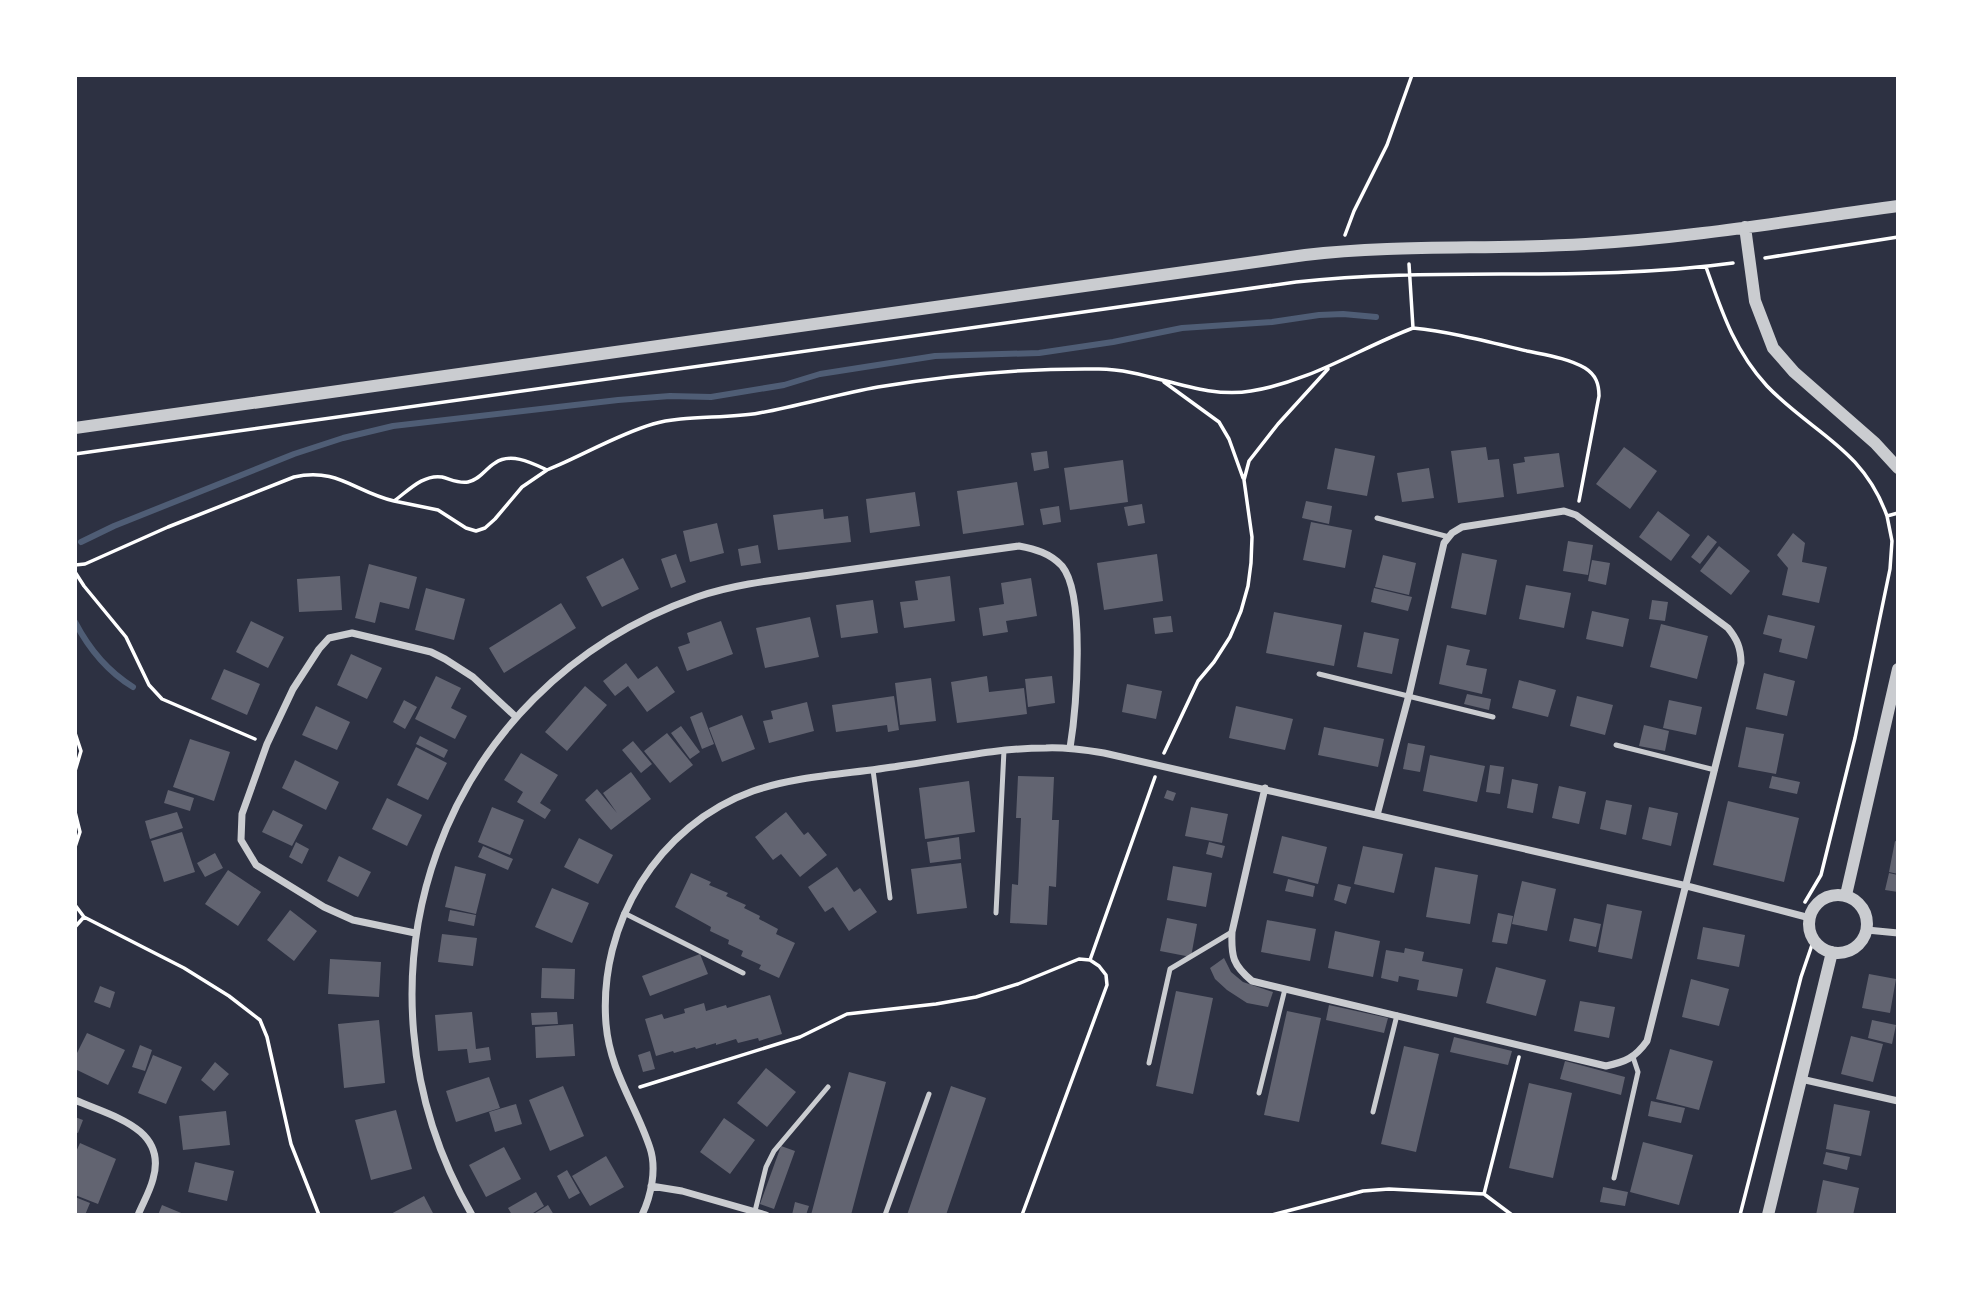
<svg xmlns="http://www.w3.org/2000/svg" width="1973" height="1290" font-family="'Noto Sans',sans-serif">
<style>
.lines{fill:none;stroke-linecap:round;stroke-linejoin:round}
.stream{stroke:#4f5d75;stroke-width:6}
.building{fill:#626471}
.path{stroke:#fff;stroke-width:3.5}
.service{stroke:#caccd0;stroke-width:5}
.minor{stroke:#caccd0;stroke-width:7}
.tertiary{stroke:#caccd0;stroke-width:12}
</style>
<rect width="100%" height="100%" fill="#2d3142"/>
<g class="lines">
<path class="stream" d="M81,542L114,526L294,454L343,438L393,426L618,400L670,396L711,397L784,385L820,374L935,356L1039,353L1113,342L1182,328L1272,322L1319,315L1343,314L1376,317
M75,622C89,649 107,671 133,687"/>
</g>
<path class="building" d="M1486,447L1488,460L1499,459L1504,497L1458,503L1451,451Z
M1624,447L1657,471L1630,509L1596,484Z
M1335,448L1375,456L1367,496L1327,489Z
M1047,451L1049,468L1034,471L1031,453Z
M1559,453L1564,487L1517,494L1513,464L1525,462L1524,457Z
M1123,460L1128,502L1070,510L1064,468Z
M1429,468L1434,498L1402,502L1397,473Z
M1017,482L1024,525L963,534L957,491Z
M915,492L920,526L870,533L866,499Z
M1306,501L1332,506L1329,524L1302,518Z
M1142,504L1145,523L1128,526L1124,507Z
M1059,506L1061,522L1043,525L1040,509Z
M823,509L824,519L848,516L851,542L778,550L773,515Z
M1658,511L1690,535L1671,561L1639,537Z
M1311,522L1352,530L1345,568L1303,560Z
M717,523L724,553L690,562L683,531Z
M1793,533L1805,543L1802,562L1827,567L1819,603L1782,595L1788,568L1777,555Z
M1708,535L1717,542L1700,564L1691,557Z
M1568,541L1593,545L1588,575L1563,571Z
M758,545L761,563L741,566L738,549Z
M1719,546L1750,571L1731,595L1700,571Z
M1462,553L1497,560L1486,615L1451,608Z
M676,554L686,582L671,588L661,559Z
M1157,554L1163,601L1104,610L1097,563Z
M1383,555L1416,563L1409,595L1375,587Z
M623,558L639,589L602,607L586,577Z
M1592,560L1610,563L1606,585L1588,581Z
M369,564L417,577L409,609L380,602L375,623L355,618Z
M340,576L342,610L299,612L297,579Z
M950,576L955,621L904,628L900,602L918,600L915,581Z
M1031,578L1037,616L1006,621L1008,632L983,636L979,608L1004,604L1001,583Z
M1526,585L1571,593L1564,628L1519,619Z
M426,588L465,599L454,640L415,630Z
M1374,588L1412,597L1408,611L1371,602Z
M873,600L878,633L841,638L836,605Z
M1652,600L1668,602L1665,621L1649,619Z
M561,603L576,628L504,673L489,648Z
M1592,611L1629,619L1623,647L1586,639Z
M1274,612L1342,625L1334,666L1266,653Z
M1768,615L1815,626L1807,659L1779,652L1782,639L1763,634Z
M1171,616L1173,632L1155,634L1153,618Z
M810,617L819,657L765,668L756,628Z
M251,621L284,637L268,668L236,652Z
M721,621L733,654L687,671L678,647L690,643L687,633Z
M1661,624L1708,636L1697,679L1650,667Z
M1364,632L1399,639L1392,674L1357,667Z
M1447,645L1470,650L1466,665L1487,669L1482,694L1439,684Z
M351,654L382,668L367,699L337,685Z
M626,663L638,679L657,666L675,692L647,712L628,686L615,696L603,681Z
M224,669L260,684L247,715L211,699Z
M1764,673L1795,681L1787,716L1756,709Z
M436,676L461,688L451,708L467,716L455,739L415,719Z
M987,676L989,692L1024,688L1027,714L957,723L951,682Z
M1052,676L1055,703L1028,707L1025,679Z
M931,678L936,721L900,725L895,683Z
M1519,680L1556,690L1548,717L1512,708Z
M1127,684L1162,691L1156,719L1122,712Z
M585,686L607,705L567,751L545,732Z
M1467,694L1491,699L1489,710L1464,704Z
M894,696L899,730L888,732L887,725L836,732L832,705Z
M1577,696L1613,705L1605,735L1570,726Z
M404,700L417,707L405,729L393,722Z
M1669,700L1702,707L1696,735L1663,728Z
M807,702L814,731L769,743L763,721L773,719L771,711Z
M316,706L350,722L337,750L302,735Z
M1236,706L1293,719L1285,750L1229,738Z
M702,712L714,744L702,749L690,717Z
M742,715L755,749L722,762L709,728Z
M1644,725L1669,731L1665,751L1639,746Z
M681,726L700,752L690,759L671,733Z
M1324,727L1384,739L1378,767L1318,755Z
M1746,727L1784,734L1776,774L1738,767Z
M667,733L693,765L670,783L644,751Z
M420,736L448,750L444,758L416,744Z
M190,739L230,752L214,801L173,787Z
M633,741L652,764L641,773L622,750Z
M1408,743L1425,746L1420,772L1403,769Z
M416,747L447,763L428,800L397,785Z
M521,753L558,775L540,803L551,810L545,819L517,802L523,792L504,780Z
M1430,755L1485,766L1477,802L1423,791Z
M295,760L339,782L326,810L282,788Z
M1490,765L1504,767L1500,794L1486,792Z
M631,772L651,799L611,830L585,800L597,789L617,813L603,793Z
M1018,776L1054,777L1052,820H1059L1056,887L1049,886L1047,925L1010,923L1012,884L1018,885L1021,818H1016Z
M1772,776L1800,782L1797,794L1769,788Z
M1512,779L1538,784L1533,813L1507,808Z
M969,781L975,832L925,839L919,788Z
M1559,786L1586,792L1579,824L1552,818Z
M168,790L194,798L190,811L164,803Z
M1167,790L1176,793L1173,801L1164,798Z
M387,798L422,815L407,846L372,829Z
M1606,800L1632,805L1626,835L1600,829Z
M1728,801L1799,818L1784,882L1713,865Z
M492,807L524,820L510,855L478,842Z
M1191,807L1228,814L1222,843L1185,836Z
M1649,807L1678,813L1671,846L1642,839Z
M273,810L303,825L292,846L262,832Z
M177,812L183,828L150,839L145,821Z
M786,812L804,835L808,832L827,855L800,877L781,854L773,860L755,837Z
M182,832L195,872L164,882L151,841Z
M1282,836L1327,847L1318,884L1273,873Z
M959,837L961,859L930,863L927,842Z
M579,838L613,855L598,884L564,867Z
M1895,841L1898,842V874L1889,872Z
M296,842L309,849L302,864L289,857Z
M1209,842L1225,846L1222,858L1206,854Z
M483,846L513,859L508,870L478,857Z
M1363,846L1403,854L1394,893L1354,884Z
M215,853L223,868L205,877L197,863Z
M339,856L371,872L358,897L327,881Z
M961,863L967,908L917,914L911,869Z
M455,866L486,874L476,914L445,907Z
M1173,866L1212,873L1206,907L1167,900Z
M837,867L854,892L860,888L877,912L849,931L833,907L825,912L808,887Z
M1435,867L1478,875L1470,924L1426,917Z
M228,870L261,892L238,926L205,904Z
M691,873L711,882L709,885L728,893L726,896L746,905L744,908L760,916L759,919L778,929L776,934L795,943L779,978L759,969L761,965L741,956L743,951L728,944L729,940L710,931L711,927L675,907Z
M1889,873L1898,875V892L1885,890Z
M1288,879L1315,886L1313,897L1285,891Z
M1522,881L1556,889L1547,931L1512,924Z
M1338,884L1351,887L1346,904L1334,900Z
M552,888L589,903L572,943L535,927Z
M1607,904L1642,911L1632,959L1598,952Z
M290,910L317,931L294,961L267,940Z
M450,910L476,915L474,926L448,921Z
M1498,913L1513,916L1507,944L1492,942Z
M1167,918L1197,924L1191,957L1160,951Z
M1574,918L1601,924L1596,947L1569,941Z
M1267,920L1316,929L1310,961L1261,952Z
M1703,927L1745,935L1739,967L1697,959Z
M1335,931L1380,941L1373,977L1328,968Z
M442,934L477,938L473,966L438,962Z
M1405,948L1424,952L1422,961L1463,969L1457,997L1417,990L1419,980L1399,976L1398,982L1381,978L1386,950L1404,953Z
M700,954L708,974L650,996L642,976Z
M1224,958L1231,972L1243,982L1273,992L1268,1007L1247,1003L1227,990L1215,979L1210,968Z
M330,959L381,962L379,997L328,994Z
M1496,967L1546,980L1536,1016L1486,1003Z
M542,968L575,969L574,999L541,998Z
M1869,974L1896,979L1890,1013L1862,1008Z
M1691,979L1729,989L1719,1026L1682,1017Z
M100,986L115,992L110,1008L94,1002Z
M1176,991L1213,998L1193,1094L1156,1086Z
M770,995L782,1034L759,1041L758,1038L738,1043L736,1039L716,1045V1043L696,1049L695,1047L674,1053L673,1051L656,1056L645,1019L662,1014L664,1019L685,1013L684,1009L704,1003L706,1011L726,1005L727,1008Z
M1580,1001L1615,1007L1609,1038L1574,1031Z
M1329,1005L1388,1018L1384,1033L1326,1020Z
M1287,1011L1321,1018L1299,1122L1264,1115Z
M472,1012L476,1049L489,1047L491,1060L469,1063L467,1049L438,1051L435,1015Z
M557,1012L558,1024L532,1025L531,1013Z
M379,1020L385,1083L344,1088L338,1024Z
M1872,1020L1896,1025L1892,1044L1868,1038Z
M573,1024L575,1056L536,1058L535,1027Z
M87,1033L125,1050L108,1085L75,1069V1057Z
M1851,1036L1883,1044L1873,1082L1841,1074Z
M1454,1037L1512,1051L1508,1065L1450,1052Z
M140,1045L152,1050L145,1071L132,1067Z
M1404,1046L1439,1054L1416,1152L1381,1144Z
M1670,1049L1713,1061L1699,1110L1656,1099Z
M650,1051L655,1069L643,1072L638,1055Z
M153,1055L182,1067L166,1104L138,1093Z
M1565,1061L1625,1077L1621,1095L1560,1079Z
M215,1062L229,1074L214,1091L201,1080Z
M766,1068L796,1092L767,1127L737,1103Z
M849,1072L886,1082L851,1215H811Z
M489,1077L500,1108L456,1122L446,1091Z
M1529,1083L1572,1093L1553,1178L1509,1168Z
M563,1086L584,1136L550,1151L529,1100Z
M951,1086L986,1098L946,1215H907Z
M1651,1101L1685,1108L1681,1123L1648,1116Z
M516,1104L522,1124L495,1132L489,1112Z
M1834,1104L1870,1111L1861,1156L1826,1149Z
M396,1110L412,1169L371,1180L355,1120Z
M226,1111L230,1145L183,1150L179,1116Z
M75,1117L83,1120L78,1133L75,1132Z
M724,1118L755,1140L730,1174L700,1152Z
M1643,1142L1693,1155L1679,1205L1630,1192Z
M80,1143L116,1159L98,1204L75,1195V1154Z
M781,1146L795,1151L774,1209L760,1204Z
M504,1147L521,1179L486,1197L469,1165Z
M1826,1152L1850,1157L1847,1170L1823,1164Z
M606,1156L624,1187L590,1206L572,1176Z
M195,1162L234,1171L227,1201L188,1192Z
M567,1170L580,1193L569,1199L557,1176Z
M1823,1180L1859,1188L1853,1215H1816Z
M1603,1187L1628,1192L1625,1206L1600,1202Z
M536,1192L544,1206L530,1215H512L508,1208Z
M424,1196L434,1215H389Z
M75,1197L90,1203L85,1215H75Z
M795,1202L809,1206L806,1215H792Z
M162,1205L186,1215H158Z
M548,1205L554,1215H532Z"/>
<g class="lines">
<path class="path" d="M1345,235L1354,211L1387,145L1412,75
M1765,258L1898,237
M1706,267C1722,312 1734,350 1767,386C1812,433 1863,448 1887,516
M1413,328C1452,332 1489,342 1527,351C1546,355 1568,358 1585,368C1596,375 1599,384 1599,396L1579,501
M1164,382L1219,422L1229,439L1243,478
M75,454L1296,282C1441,266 1588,283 1733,263
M394,501L438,510L466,528L476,531L485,528L495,519L522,487L547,470
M75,565L85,564L168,527L294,477C337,467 355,492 394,501C408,491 423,474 442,477C450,479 459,484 468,482C481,479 485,469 495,463C511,452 532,463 547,470C582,456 616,435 653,424C682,415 726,419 759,413C799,406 838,394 878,387C950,375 1026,368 1099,369C1149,369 1201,400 1251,391C1312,381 1358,349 1413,328L1409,264
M75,572L84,586L126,637L149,685L162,699L255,739
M75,733L81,751L75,771
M1164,753L1198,681L1214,662L1230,637L1241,611L1248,586L1251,563L1252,537L1244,480L1249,461L1278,424L1328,369
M75,812L80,832L75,847
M1805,902L1821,875L1855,738L1890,569L1892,541L1887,516L1898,513
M75,905L84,917L184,968L229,996L260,1020L267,1037L291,1144L319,1215
M75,927L84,917
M1090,960L1155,777
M640,1087L800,1037L847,1014L936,1004L976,997L1018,984L1079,959L1090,960L1099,966L1106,975L1107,985L1022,1215
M1484,1194L1519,1057
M1272,1215L1363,1191L1389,1189L1484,1194L1512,1215
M1740,1215L1801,977L1814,939"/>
<path class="service" d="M1377,518L1449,537
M1319,674L1493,717
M1616,745L1715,770
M873,770L890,898
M624,913L743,973
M996,913L1004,750
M1149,1063L1170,969L1232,932
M1259,1093L1285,989
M1373,1112L1397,1015
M1614,1178L1638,1072L1633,1057
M755,1211L766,1167L774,1151L828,1087
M885,1215L929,1094"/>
<path class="minor" d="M1265,788L1232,932C1231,957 1233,965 1252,981L1606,1066C1625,1062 1635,1058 1647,1041L1741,663C1741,648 1737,639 1728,628L1576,515L1564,511L1462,527L1452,533L1444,543L1409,695L1377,815
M1867,930L1898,933
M415,933L353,920L324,907L256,865L241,840L242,814L267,744L293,689L319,649L329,638L352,633L431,652L445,659L473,677L516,717
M1801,1079L1898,1101
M75,1100C111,1116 168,1128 153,1179C150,1191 143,1203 138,1215
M651,1186L682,1191L766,1215
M472,1215C336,980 440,687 697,597C738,583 783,579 825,573C890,564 954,555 1019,546C1035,549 1050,553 1062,566C1086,595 1076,711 1070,748
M642,1215C651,1196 657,1169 650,1148C636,1105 610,1072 606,1024C598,924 658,825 753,791C800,775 851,774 899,766C948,759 997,748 1046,748C1066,747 1085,750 1104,753L1687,886L1810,918"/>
<path class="tertiary" d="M1745,227L1755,301L1773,348L1794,372L1875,443L1898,468
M75,428L1305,255C1398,244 1492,250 1586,244C1691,238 1794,220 1898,206
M1846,895L1898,669
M1809 924a29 29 0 1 1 58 0a29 29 0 1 1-58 0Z
M1768,1215L1832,952"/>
</g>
<rect width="1973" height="1290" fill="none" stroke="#ffffff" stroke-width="154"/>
</svg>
